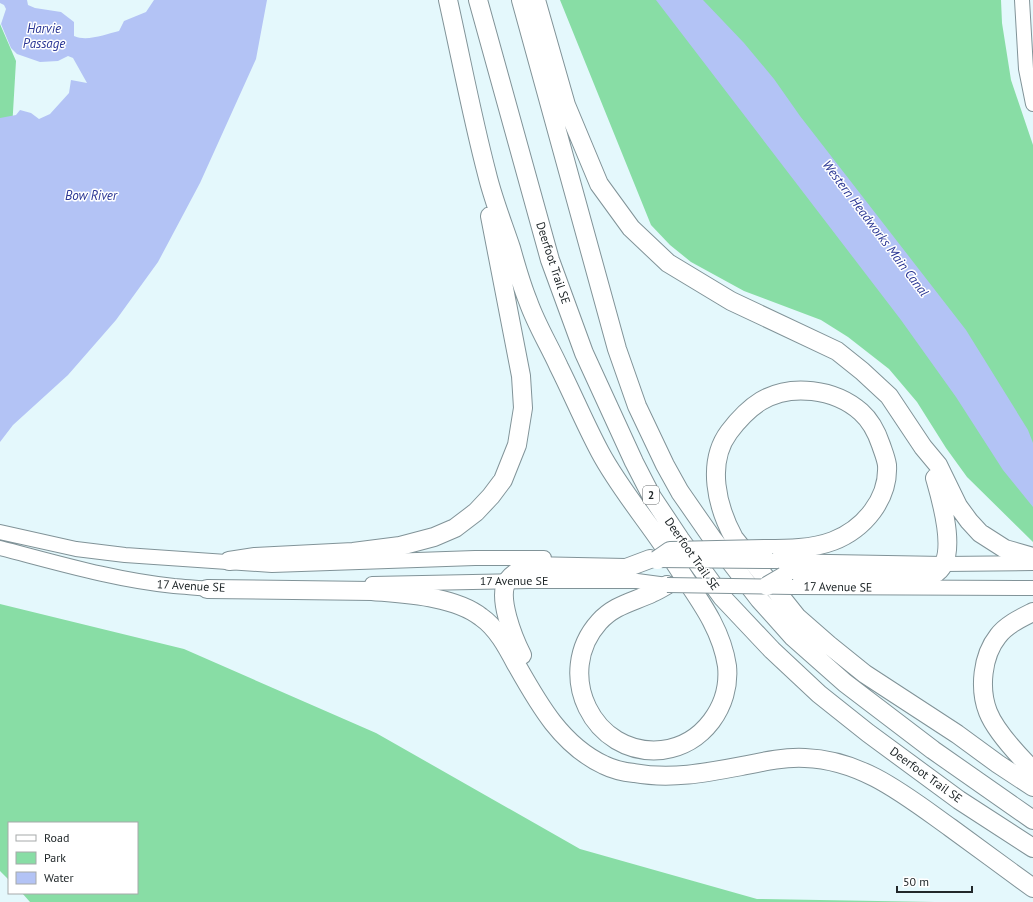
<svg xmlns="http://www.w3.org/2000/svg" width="1033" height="902" font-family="'PT Sans',sans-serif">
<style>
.green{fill:#88dda5}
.water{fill:#b3c3f5}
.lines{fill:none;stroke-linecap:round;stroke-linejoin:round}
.secondary-casing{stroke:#819398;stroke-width:16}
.highway-casing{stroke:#819398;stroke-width:20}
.secondary{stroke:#fff;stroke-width:14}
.highway{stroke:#fff;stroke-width:18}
.secondary-bridge-casing{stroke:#819398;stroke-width:16;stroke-linecap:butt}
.highway-bridge-casing{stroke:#819398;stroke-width:20;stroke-linecap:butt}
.secondary-bridge{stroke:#fff;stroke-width:14}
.highway-bridge{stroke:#fff;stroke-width:18}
.labels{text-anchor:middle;stroke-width:3;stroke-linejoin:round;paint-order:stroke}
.shield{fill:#fff;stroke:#64686a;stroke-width:1}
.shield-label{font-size:11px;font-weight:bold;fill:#21282a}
.street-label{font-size:12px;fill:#21282a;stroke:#fff}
.water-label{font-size:13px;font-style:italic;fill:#2a3694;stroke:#fff}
</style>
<rect width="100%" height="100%" fill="#e4f8fc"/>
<path class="green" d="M560,0H1001L1002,23L1011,80L1033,145V542L967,477L946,448L917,402L889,369L848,337L821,320L744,291L691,262L670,245L651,225Z
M0,24L16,61L10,163L0,176Z
M0,604L184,649L376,733L580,849L757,899L935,902H30L22,893H137V823H9V880L0,871Z"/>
<path class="water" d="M0,0H27L28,5L35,8L61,12L74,22V36C87,42 106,34 119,31L124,21L146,12L154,0H267L256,59L200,183L158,262L116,320L68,375L13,425L0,442V118L16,115L20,110L31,113L39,119L50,114L69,93L71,80L87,83L73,58L68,56L58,61L40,62L17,54L11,48L1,24L6,9L4,5L0,3Z
M656,0H703L744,43L774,79L800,116L966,330L1028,430L1033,443V507L1003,470L956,397L901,320Z"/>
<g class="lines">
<defs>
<path id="secondary" d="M1022,0L1026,69L1033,104
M0,532L76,549L125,555L272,565L475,558H544
M0,548C58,563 115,580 174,586C189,587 203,589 217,589
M773,561L944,564L1033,563
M372,584L529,581H637L667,585
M793,587L1033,588"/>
<path id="highway" d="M448,0C461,58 472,117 487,174C493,199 503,224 511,248C516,266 521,284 528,301C536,324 549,345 559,367C573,395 585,424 600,452C616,482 637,508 656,535C666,549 675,563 684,577C703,605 722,632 727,666C731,706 703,745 662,750C593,757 553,673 599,622C614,605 633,602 652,593C657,591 662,588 667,585
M478,0L550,260L584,353L634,462L652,497L680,539L722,597L772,650L819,694L868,733L959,800L1033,848
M521,0L617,349L637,406L665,465L680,492L712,538L759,599L793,637L845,683L933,750L1033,820
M536,0L566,105L599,184L631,228L668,263L731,301L837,351L862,371L889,396L923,447L938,465L958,506L969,521L980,533L1005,549L1033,557
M765,549C787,549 812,549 833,541C864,529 889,499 887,465C886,458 883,451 881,445C877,433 870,420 861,412C835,389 791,383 761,401C748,409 738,420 729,432C706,463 717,507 734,538L797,617L829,645L865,674L957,734L998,764L1033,787
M229,561L255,557L353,552L400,546L434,537L455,528L476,512L491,496L503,480L517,445L523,408L521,376L490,216
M784,576L916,578C922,577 929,577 934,574C960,561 941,499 935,478
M207,589L372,591C405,594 454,596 481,617C497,628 507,647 516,664C538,703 561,745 604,765C614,770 624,772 634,773C673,780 710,772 747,765C766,761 785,757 805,758C863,760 906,796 951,828C978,848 1006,868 1033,888
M1033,612C1021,618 1006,625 998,636C982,656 979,689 988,712C996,732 1018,755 1033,770
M522,655C514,639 496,596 508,580C513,573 521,569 529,566L626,568L650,559"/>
</defs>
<use href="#secondary" class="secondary-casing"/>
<use href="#highway" class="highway-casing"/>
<use href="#secondary" class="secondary"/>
<use href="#highway" class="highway"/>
<defs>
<path id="secondary-bridge" d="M658,560L773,561
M667,585L793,587"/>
<path id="highway-bridge" d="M657,560L670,551L765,549
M767,586L784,576"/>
</defs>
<use href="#secondary-bridge" class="secondary-bridge-casing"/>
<use href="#highway-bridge" class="highway-bridge-casing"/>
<use href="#secondary-bridge" class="secondary-bridge"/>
<use href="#highway-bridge" class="highway-bridge"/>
</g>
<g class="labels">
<rect class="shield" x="643" y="486" width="16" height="18" rx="3"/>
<g class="shield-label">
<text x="651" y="499">2</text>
</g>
<g class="street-label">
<text transform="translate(553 263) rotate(72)" y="4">Deerfoot Trail SE</text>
<text transform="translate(692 554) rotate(55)" y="4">Deerfoot Trail SE</text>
<text x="514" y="585">17 Avenue SE</text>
<text transform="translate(191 586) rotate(3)" y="4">17 Avenue SE</text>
<text transform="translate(838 587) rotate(1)" y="4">17 Avenue SE</text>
<text transform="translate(926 775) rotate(36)" y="4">Deerfoot Trail SE</text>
</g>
<g class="water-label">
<text x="44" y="33">Harvie<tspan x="44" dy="15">Passage</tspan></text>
<text x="91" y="200">Bow River</text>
<text transform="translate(876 228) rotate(53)" y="5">Western Headworks Main Canal</text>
</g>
</g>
<rect x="8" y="822" width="130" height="72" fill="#ffffff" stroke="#a6a9aa"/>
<rect x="16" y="835" width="20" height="6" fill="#ffffff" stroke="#a6a9aa"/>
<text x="44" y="842" font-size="12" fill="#21282a">Road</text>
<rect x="16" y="852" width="20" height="12" fill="#88dda5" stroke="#a6a9aa"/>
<text x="44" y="862" font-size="12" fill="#21282a">Park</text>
<rect x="16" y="872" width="20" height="12" fill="#b3c3f5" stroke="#a6a9aa"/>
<text x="44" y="882" font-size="12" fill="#21282a">Water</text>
<path d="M897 886v6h75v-6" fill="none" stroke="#21282a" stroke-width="2"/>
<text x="903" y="886" font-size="12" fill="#21282a" stroke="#ffffff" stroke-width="3" paint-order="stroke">50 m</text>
</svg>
